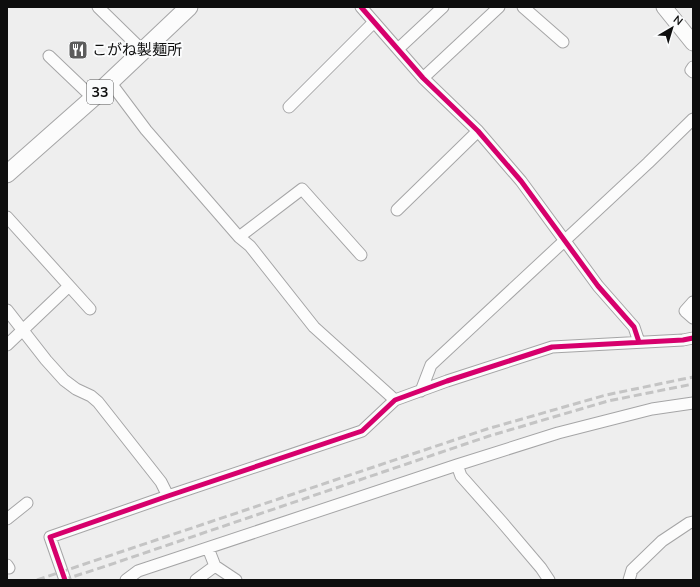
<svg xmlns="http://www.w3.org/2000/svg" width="700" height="587" font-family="Mulish,'Noto Sans JP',sans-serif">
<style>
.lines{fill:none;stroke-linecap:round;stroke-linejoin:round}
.street-casing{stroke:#a5a5a6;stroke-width:13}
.secondary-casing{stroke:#a5a5a6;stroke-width:17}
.primary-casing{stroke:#a5a5a6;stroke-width:19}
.street{stroke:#fcfcfc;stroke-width:11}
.secondary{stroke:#fcfcfc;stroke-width:15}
.primary{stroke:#fcfcfc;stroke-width:17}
.rail{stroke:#c4c4c4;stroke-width:3;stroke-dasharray:8 4;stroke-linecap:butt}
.cycleway-casing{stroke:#fafbfc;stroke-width:8}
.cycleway{stroke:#d6006c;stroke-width:5}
.labels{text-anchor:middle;stroke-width:4;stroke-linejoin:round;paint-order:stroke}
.shield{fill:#fafbfc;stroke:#555;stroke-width:1}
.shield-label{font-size:14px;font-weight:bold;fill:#0e0e0e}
.poi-label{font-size:15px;fill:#0e0e0e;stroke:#fafbfc;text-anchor:start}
</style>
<rect width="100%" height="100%" fill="#eee"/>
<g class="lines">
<defs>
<path id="street" d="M98,7L143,51
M361,7L423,78L478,131L521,181L598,286L634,327L639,342
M523,7L563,42
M398,49L443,7
M49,56L93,98
M693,67L691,70L693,72
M423,78L499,7
M110,82L146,130L239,237L250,246L314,327L395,400
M289,107L374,22
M397,210L478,131
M7,217L90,309
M239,237L302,189L361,255
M693,302L685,311L693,318
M7,310L46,360L64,380L76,389L91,396L98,402L161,482L168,496
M7,345L69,286
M421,391L431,365L648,163L693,119
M457,465L461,476L501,521L541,568L549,580
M7,519L27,503
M208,548L215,566L236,580
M7,565L9,568
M65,580L50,537L168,496L362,431L395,400L447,381L552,347L683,340L693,338
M126,580L138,571L457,465L558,433L652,409L693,403
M196,580L215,566
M629,580L632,570L662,541L689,523L693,522"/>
<path id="secondary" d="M664,7L693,43"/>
<path id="primary" d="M7,174L93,98L189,7"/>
</defs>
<use href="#street" class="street-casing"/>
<use href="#secondary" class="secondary-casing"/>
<use href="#primary" class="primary-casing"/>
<use href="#street" class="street"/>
<use href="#secondary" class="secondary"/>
<use href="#primary" class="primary"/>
<path class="rail" d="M37,580L487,429L606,395L693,377
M63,580L109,565L489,436L608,401L693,384"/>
<defs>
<path id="cycleway" d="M361,7L423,78L478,131L521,181L598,286L634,327L639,342
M65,580L50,537L168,496L362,431L395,400L447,381L552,347L683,340L693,338"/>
</defs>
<use href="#cycleway" class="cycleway-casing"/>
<use href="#cycleway" class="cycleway"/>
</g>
<defs>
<symbol id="restaurant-square" viewBox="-11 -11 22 22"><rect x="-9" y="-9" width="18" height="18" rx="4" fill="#5c5c5c" stroke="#fafbfc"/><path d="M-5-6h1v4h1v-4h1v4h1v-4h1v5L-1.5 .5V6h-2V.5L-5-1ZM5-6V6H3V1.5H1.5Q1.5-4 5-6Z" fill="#fff"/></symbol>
</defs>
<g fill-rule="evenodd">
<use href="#restaurant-square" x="67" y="39" width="22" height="22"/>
</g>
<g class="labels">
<rect class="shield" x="87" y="80" width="26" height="24" rx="3"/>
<g class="shield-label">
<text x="100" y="97">33</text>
</g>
<g class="poi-label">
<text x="92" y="55">こがね製麺所</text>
</g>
</g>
<rect width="700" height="587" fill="none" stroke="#0e0e0e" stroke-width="16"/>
<g transform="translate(672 28) rotate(38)" stroke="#fafbfc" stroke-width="3" paint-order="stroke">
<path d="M0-3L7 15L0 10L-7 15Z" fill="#0e0e0e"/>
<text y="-6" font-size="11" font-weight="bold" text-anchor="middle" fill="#0e0e0e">N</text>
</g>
</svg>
